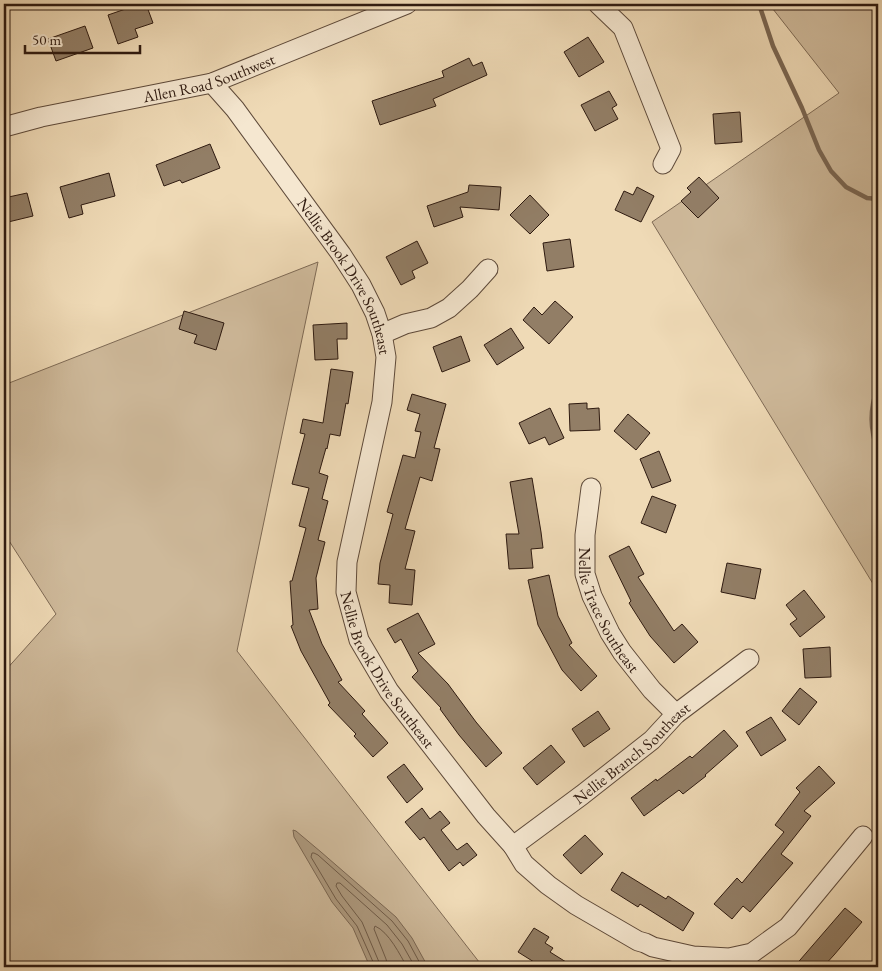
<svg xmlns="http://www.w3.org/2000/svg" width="882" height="971" font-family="'EB Garamond',serif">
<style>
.green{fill:#ceb99a;stroke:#7e6a55}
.water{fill:#ad997e;stroke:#7a6652}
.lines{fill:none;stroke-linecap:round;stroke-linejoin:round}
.shore{stroke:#6e5a47;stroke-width:1}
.stream{stroke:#7a6652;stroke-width:4.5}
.building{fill:#927e66;stroke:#2e1a10}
.street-casing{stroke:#5e4a3a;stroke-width:21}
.street{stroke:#f5e7d0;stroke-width:19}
.labels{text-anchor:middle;stroke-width:4;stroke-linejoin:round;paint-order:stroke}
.street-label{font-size:16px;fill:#2e1a10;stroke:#f5e7d0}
</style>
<rect width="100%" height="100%" fill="#efdab6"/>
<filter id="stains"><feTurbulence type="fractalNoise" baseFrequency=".004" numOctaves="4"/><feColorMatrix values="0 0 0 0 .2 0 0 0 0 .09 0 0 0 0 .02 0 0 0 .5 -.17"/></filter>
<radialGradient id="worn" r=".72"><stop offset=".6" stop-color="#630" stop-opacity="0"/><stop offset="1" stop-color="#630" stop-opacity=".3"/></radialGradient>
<path class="green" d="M769,4H878V592L652,222L839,93Z
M318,262L237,651L483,967H4V672L56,614L4,533V385Z"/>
<path class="water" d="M293,830L296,831L321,852L396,917L412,938L428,967H370L353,928L332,902L294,837Z"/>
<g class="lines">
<path class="shore" d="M374,967V964L357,926L336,899L311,857L312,853H314L318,855L392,921L408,941L422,967
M380,967L379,962L362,922L342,896L336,886L337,883H340L387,925L402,944L415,967
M388,967L386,959L374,929L375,926C389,932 400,955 407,967"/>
<path class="stream" d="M759,4L773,46L802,108L819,150L831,171L846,187L867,198L878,199
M878,386C869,411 870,428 878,453"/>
</g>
<path class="building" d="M140,4H146L153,23L135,29L138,37L118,44L108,15Z
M85,26L93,48L56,61L48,39Z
M588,37L604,62L579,77L564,52Z
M469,58L473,66L482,62L487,75L433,99L436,106L380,125L372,101L444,77L442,71Z
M609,91L617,105L612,108L618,119L595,131L581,105Z
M740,112L742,142L715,144L713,114Z
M210,144L220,168L182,183L180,180L164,186L156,165Z
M109,173L115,196L81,205L83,214L69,218L60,187Z
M699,177L719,198L698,218L681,201L691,192L687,188Z
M469,185L501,187L499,210L460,207L463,217L434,227L427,206L468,192Z
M637,187L654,196L641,222L615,210L624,191L633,195Z
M27,193L33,216L4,223V198Z
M530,195L549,215L530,234L510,215Z
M570,239L574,267L547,271L543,243Z
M417,241L428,263L412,271L415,278L401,285L386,257Z
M555,301L573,317L549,344L523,320L534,307L542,315Z
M184,311L224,323L216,350L194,343L197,335L179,329Z
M347,323V339H337L338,359L315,360L313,325Z
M511,328L524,348L497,365L484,345Z
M461,336L470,361L442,372L433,347Z
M331,369L353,372L348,404L346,403L340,436L330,434L327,449L326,448L319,473L328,476L322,499L328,501L318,540L325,542L316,578L318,609L309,610L322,644L342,680L338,682L365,711L362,714L388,743L373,757L354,736L356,734L328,705L330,703L301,651L291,626L293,625L290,581H292L306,528L299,526L309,488L292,484L305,434L300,433L303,419L323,423Z
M412,394L446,404L434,448L440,449L432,481L420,477L405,529L415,531L405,569L415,570L412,605L389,603L390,585L378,584L380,563L393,514L387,512L403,455L415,458L421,432L415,431L420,414L407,410Z
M587,403V409L599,408L600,430L570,431L569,404Z
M550,408L564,438L549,445L545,437L529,444L519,423Z
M628,414L650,433L636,450L614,431Z
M659,451L671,481L652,488L640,459Z
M532,478L541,532L543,548L531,549L533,568L509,569L506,534H519L510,482Z
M652,496L676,505L666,533L641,523Z
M629,546L644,574L638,577L674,631L682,624L698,642L674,663L650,636L629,603L631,601L609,556Z
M727,563L761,569L755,599L721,592Z
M549,575L558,616L572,643L569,645L597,676L581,691L562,670L538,625L528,580Z
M804,590L825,617L800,637L790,624L797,619L786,605Z
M418,613L435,644L418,653L448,684L476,722L502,753L486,767L459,735L440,709L441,708L412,677L418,671L401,639L395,643L387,629Z
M830,647L831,677L805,678L803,649Z
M800,688L817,702L799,725L782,711Z
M598,711L610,729L584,747L572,729Z
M771,717L786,740L761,756L746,732Z
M724,730L738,746L705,775L706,776L683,794L679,790L644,816L631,798L656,779L657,781L690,756L692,758Z
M551,745L565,762L537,785L523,768Z
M404,764L423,789L407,803L387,777Z
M819,766L835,783L804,811L811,816L781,854L793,863L750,912L743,906L732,919L714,904L737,878L742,883L784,832L775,825L800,792L796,788Z
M422,808L430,819L440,811L450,823L441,830L457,850L467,843L477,855L463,866L460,862L449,871L424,837L420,840L405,822Z
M585,835L603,854L581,874L563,855Z
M622,872L666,899L668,896L694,913L683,931L640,904L638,907L611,890Z
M845,908L862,922L834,955L823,967H794Z
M534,928L549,937L545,943L553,948L550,952L574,967H542L518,952Z"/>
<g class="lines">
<defs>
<g id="street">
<path d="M598,4L623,28L671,149L663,164"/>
<path id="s1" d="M212,83L235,109L341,254L361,285L375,313L382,334L386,357L382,402L347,562L346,592L359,640L389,691L486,816L513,846L524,864L548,885L576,905L638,941L645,943L653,947L693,956L729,958L752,953L788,927L863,836"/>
<path id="s2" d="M4,127L41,117L212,83L407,4"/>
<path d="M382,334L405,324L431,318L449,308L470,289L488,269"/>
<path id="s3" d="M591,488L585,535V574L592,596L610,633L622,652L652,690L676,714"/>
<path id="s4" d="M513,846L582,795L652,740L676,714L749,659"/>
</g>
</defs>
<use href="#street" class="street-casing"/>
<use href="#street" class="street"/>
</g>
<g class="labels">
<g class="street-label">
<text dy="6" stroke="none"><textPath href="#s2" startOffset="211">Allen Road Southwest</textPath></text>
<text dy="6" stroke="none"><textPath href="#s1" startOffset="236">Nellie Brook Drive Southeast</textPath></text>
<text dy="6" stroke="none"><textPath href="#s3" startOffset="128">Nellie Trace Southeast</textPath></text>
<text dy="6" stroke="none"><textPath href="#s1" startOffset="656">Nellie Brook Drive Southeast</textPath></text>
<text dy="6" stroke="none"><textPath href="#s4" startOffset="151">Nellie Branch Southeast</textPath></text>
</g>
</g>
<rect width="882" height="971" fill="none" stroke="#efdab6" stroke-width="20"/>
<rect x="5" y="5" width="872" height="961" fill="none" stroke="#2e1a10" stroke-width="2.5"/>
<rect x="10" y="10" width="862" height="951" fill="none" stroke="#2e1a10"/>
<path d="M25 45v8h115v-8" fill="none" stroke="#2e1a10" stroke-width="2.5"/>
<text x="32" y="45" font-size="15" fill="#2e1a10" stroke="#f5e7d0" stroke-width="4" paint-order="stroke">50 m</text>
<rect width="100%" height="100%" filter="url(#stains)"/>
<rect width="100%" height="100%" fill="url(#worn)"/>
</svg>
